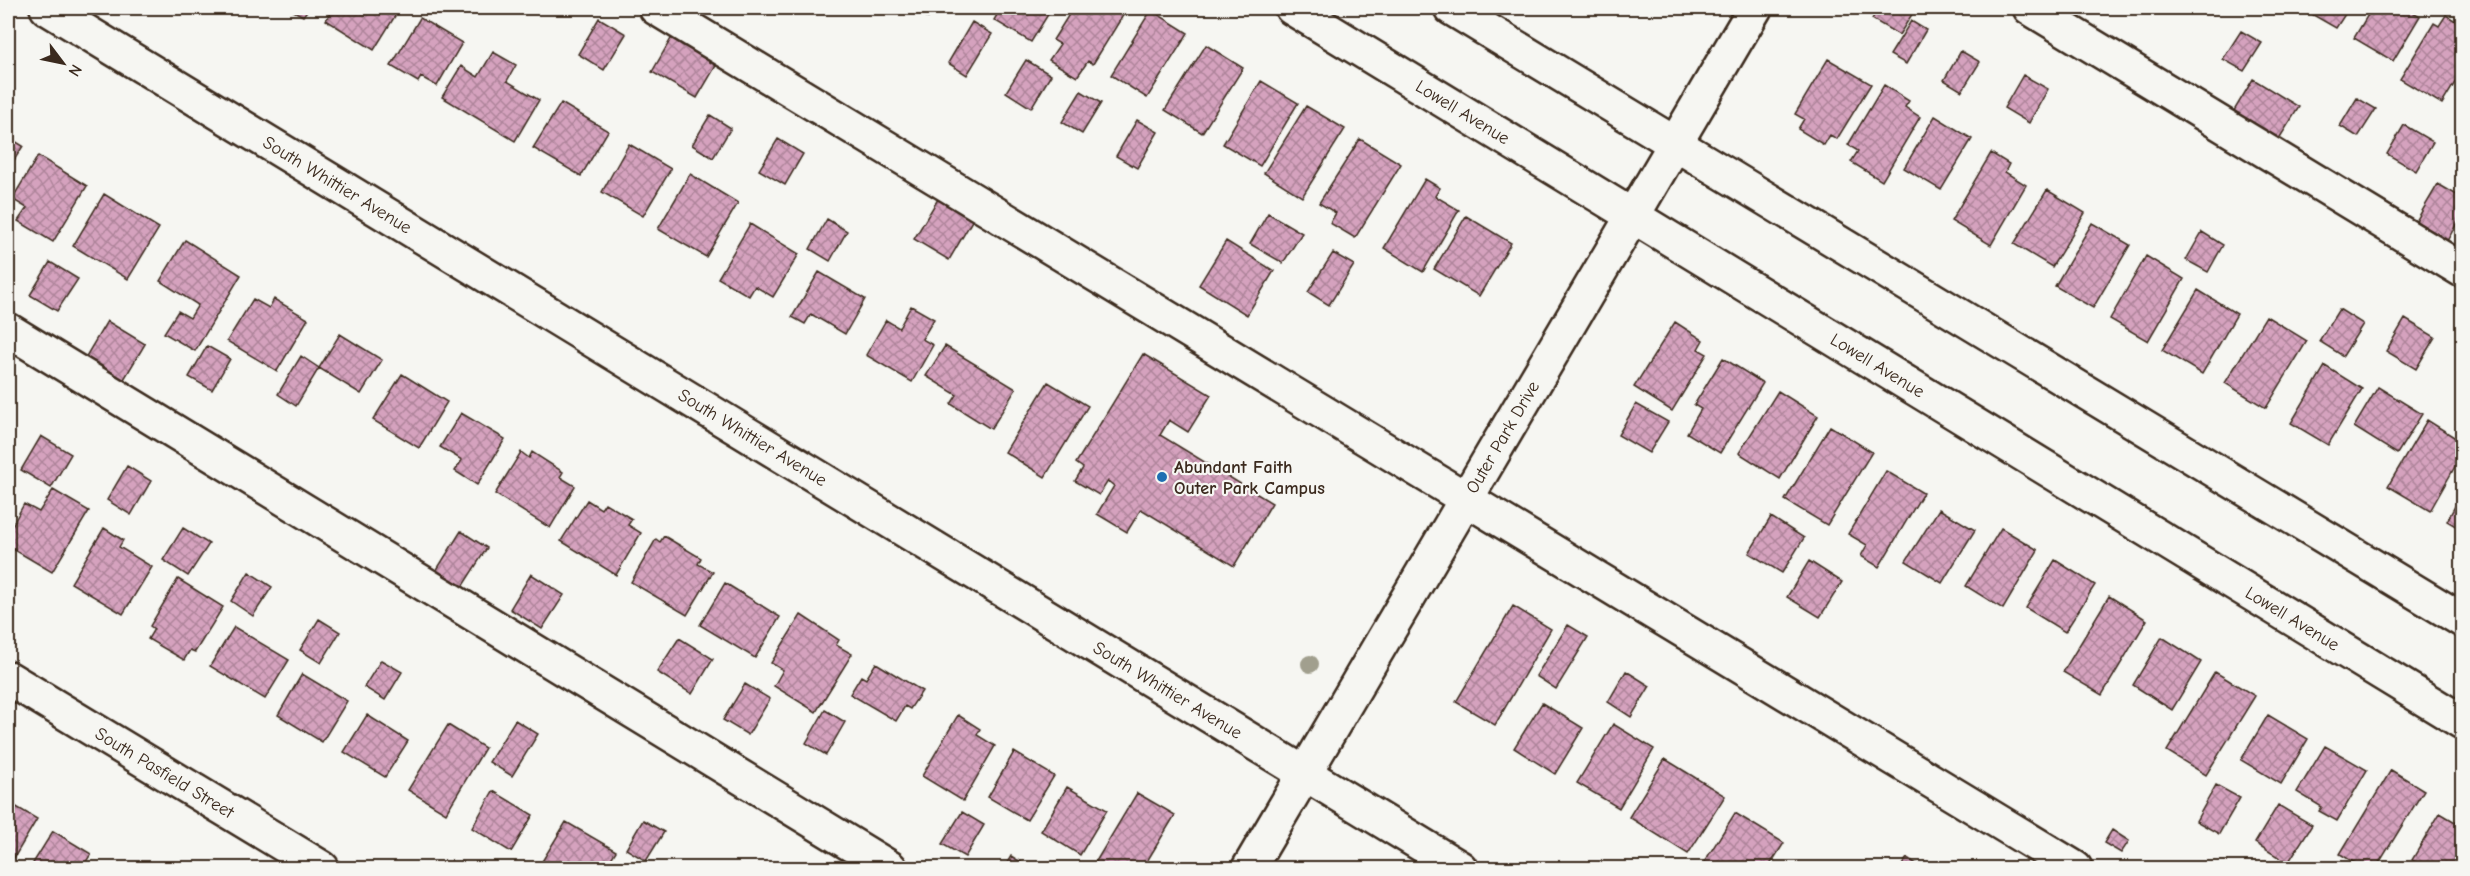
<svg xmlns="http://www.w3.org/2000/svg" width="2470" height="876" font-family="'Comic Neue',sans-serif">
<style>
.building{fill:url(#building-cross-hatch);stroke:#3b2a1e;stroke-width:1.5}
.lines{fill:none;stroke-linecap:round;stroke-linejoin:round}
.minor-casing{stroke:#3b2a1e;stroke-width:38}
.minor{stroke:#f6f6f2;stroke-width:33}
.tree{fill:#a19f8e}
.poi-dot{fill:#1f6fb2;stroke:#f6f6f2;stroke-width:2}
.labels{text-anchor:middle;stroke-width:4.5;stroke-linejoin:round;paint-order:stroke}
.street-label{font-size:18px;fill:#3b2a1e;stroke:#f6f6f2}
.poi-label{font-size:18px;font-weight:bold;fill:#3b2a1e;stroke:#f6f6f2;text-anchor:start}
</style>
<defs>
<pattern id="building-cross-hatch" width="8" height="8" patternUnits="userSpaceOnUse" patternTransform="scale(1.5)"><rect width="8" height="8" fill="#d5a2be"/><path d="M0 0l8 8M0 8l8-8" fill="none" stroke="#ae849a"/></pattern>
</defs>
<rect width="100%" height="100%" fill="#f6f6f2"/>
<filter id="ink" filterUnits="userSpaceOnUse"><feTurbulence type="fractalNoise" baseFrequency=".0167" numOctaves="2"/><feDisplacementMap in="SourceGraphic" scale="12" xChannelSelector="R" yChannelSelector="G"/><feConvolveMatrix kernelMatrix="1 2 1 2 8 2 1 2 1" color-interpolation-filters="sRGB"/></filter>
<g filter="url(#ink)">
<path class="building" d="M288,8H309L303,16Z
M333,8H400L374,50L326,20Z
M910,8H934L928,18Z
M1001,8H1052L1031,42L994,20Z
M1073,8L1127,9L1093,64L1088,61L1077,77L1049,60L1060,44L1053,40Z
M1879,8H1916L1899,35L1872,19Z
M2301,8H2349L2336,28Z
M2372,8H2416L2413,12L2420,16L2393,61L2354,38Z
M1151,10L1188,33L1147,98L1111,75Z
M2446,15L2462,25V71L2442,104L2400,79L2434,23L2439,26Z
M420,18L462,43L437,86L421,77L418,82L391,66Z
M599,18L626,34L604,70L578,54Z
M1911,21L1926,30L1906,64L1890,55Z
M972,22L992,34L967,75L948,63Z
M2241,31L2262,43L2244,71L2223,59Z
M672,37L717,64L697,98L652,72Z
M1206,45L1243,68L1202,133L1165,110Z
M1961,51L1980,62L1962,91L1944,80Z
M493,52L516,65L507,81L539,100L515,141L442,97L461,66L478,77Z
M1828,59L1871,84L1837,139L1830,135L1824,145L1798,129L1804,119L1795,114Z
M1026,60L1051,75L1031,108L1006,92Z
M2023,75L2048,89L2029,123L2004,108Z
M2253,79L2299,107L2277,142L2232,114Z
M1261,81L1298,103L1260,166L1223,144Z
M1884,85L1909,101L1905,107L1920,117L1882,181L1851,162L1858,151L1848,145Z
M1081,91L1101,103L1082,134L1062,122Z
M2357,98L2376,109L2358,137L2340,126Z
M561,103L608,131L581,176L533,148Z
M1306,106L1345,129L1302,197L1264,173Z
M710,115L731,128L713,158L692,145Z
M1935,116L1972,139L1941,190L1904,168Z
M1137,120L1158,132L1137,168L1116,156Z
M2404,125L2433,142L2416,171L2387,154Z
M8,137L23,146L8,170Z
M778,139L803,154L785,185L759,170Z
M1360,139L1401,164L1355,238L1330,223L1336,213L1319,203Z
M629,144L671,169L643,216L602,192Z
M1991,153L2009,164L2005,172L2026,185L1991,245L1951,221Z
M38,156L87,186L53,242L18,221L27,208L12,199Z
M690,174L738,203L706,257L658,229Z
M1425,179L1440,188L1435,196L1459,210L1423,272L1384,248Z
M2438,184L2462,198V214L2447,241L2415,223Z
M2047,190L2085,213L2052,267L2014,244Z
M104,194L159,228L128,279L73,246Z
M941,194L976,214L949,260L914,239Z
M1268,213L1302,233L1283,263L1250,244Z
M1466,216L1511,243L1479,296L1434,269Z
M827,219L847,231L830,261L810,249Z
M2092,223L2130,245L2093,308L2055,286Z
M750,224L799,254L773,297L755,286L749,296L718,278Z
M2202,232L2223,245L2208,272L2186,260Z
M185,240L241,275L195,351L164,333L178,311L190,318L198,305L160,281Z
M1226,241L1274,271L1247,315L1199,285Z
M1333,253L1354,265L1329,305L1308,292Z
M2146,256L2184,279L2148,341L2110,319Z
M50,262L78,279L57,311L30,295Z
M819,272L865,299L845,334L811,314L805,324L792,317Z
M2198,290L2237,314L2202,374L2162,350Z
M253,299L269,308L274,299L308,319L277,371L227,341Z
M911,306L934,319L922,339L933,345L912,382L866,355L886,320L899,328Z
M2339,309L2363,324L2343,356L2319,341Z
M2266,316L2307,341L2266,408L2225,383Z
M2405,319L2435,337L2416,369L2386,351Z
M107,321L145,344L123,381L85,358Z
M1675,322L1703,340L1698,349L1707,354L1672,411L1634,387Z
M340,334L382,360L361,394L319,368Z
M207,346L230,359L212,390L189,377Z
M945,346L1016,389L991,429L951,404L957,395L926,376Z
M1143,354L1211,395L1188,432L1169,420L1160,435L1272,503L1234,566L1141,509L1127,532L1097,514L1114,486L1108,481L1099,495L1075,481L1083,468L1076,463Z
M301,356L319,368L296,406L278,394Z
M1723,358L1763,383L1720,453L1687,433L1701,409L1694,405Z
M2325,366L2362,389L2328,445L2291,423Z
M402,374L447,402L419,448L373,420Z
M1048,382L1088,406L1045,477L1005,452Z
M2378,387L2422,414L2397,454L2354,427Z
M1778,391L1818,416L1780,479L1739,453Z
M1636,404L1668,422L1649,453L1618,435Z
M461,413L505,439L477,485L455,471L462,460L440,447Z
M2427,420L2462,442V454L2430,511L2388,486Z
M1830,426L1872,452L1827,525L1785,500Z
M41,436L71,454L51,488L21,470Z
M521,452L529,458L532,452L563,472L560,477L575,486L550,528L495,494Z
M127,466L151,481L131,515L107,500Z
M1886,471L1923,493L1879,567L1861,556L1867,545L1848,534Z
M53,490L89,511L52,572L8,546V533L24,504L39,512Z
M2462,493V530L2447,521Z
M587,500L601,509L605,503L632,519L628,525L641,533L616,575L561,541Z
M1939,509L1975,530L1942,583L1906,561Z
M1771,517L1804,538L1782,573L1749,553Z
M104,528L123,540L119,547L152,567L123,614L71,583Z
M183,528L209,544L188,576L163,560Z
M2001,528L2038,550L2003,609L1966,586Z
M461,531L487,548L462,587L436,571Z
M664,536L701,558L698,564L713,572L687,615L631,582L656,539L660,542Z
M2055,560L2095,585L2065,632L2026,608Z
M1809,561L1842,582L1820,617L1787,597Z
M249,572L272,587L253,616L231,601Z
M531,574L564,595L542,629L510,609Z
M178,579L223,607L195,652L190,650L184,660L148,639L154,629L150,626Z
M725,583L780,617L755,658L700,625Z
M2109,596L2147,620L2102,695L2063,672Z
M1513,606L1551,629L1495,725L1456,702Z
M801,615L839,640L836,645L852,654L816,712L774,686L783,670L771,663Z
M319,619L340,632L321,663L300,650Z
M1568,625L1588,637L1556,689L1536,676Z
M234,627L289,660L265,699L210,666Z
M2162,637L2201,662L2172,710L2133,685Z
M679,638L713,659L692,694L657,672Z
M381,660L402,672L385,700L364,687Z
M876,663L922,691L910,709L905,706L896,721L850,694L861,676L866,679Z
M1626,671L1650,686L1631,717L1608,702Z
M2215,672L2255,696L2206,775L2167,751Z
M302,674L347,701L322,742L278,715Z
M745,684L770,699L748,735L723,720Z
M1542,703L1583,728L1555,774L1514,748Z
M825,710L845,722L826,755L806,743Z
M367,715L408,741L385,777L344,752Z
M958,715L980,729L977,735L995,746L963,801L922,776Z
M2268,715L2308,739L2281,784L2241,760Z
M515,720L538,734L512,776L489,762Z
M1613,724L1654,749L1619,808L1577,783Z
M448,725L485,748L446,813L408,790Z
M2325,746L2367,770L2337,821L2319,811L2322,807L2297,792Z
M1014,752L1054,776L1027,820L988,797Z
M1665,759L1725,796L1688,854L1629,817Z
M2391,770L2424,790L2376,868H2363L2340,854Z
M2216,785L2240,798L2219,834L2196,821Z
M1067,787L1107,810L1080,855L1041,831Z
M493,791L533,815L511,852L472,828Z
M1137,793L1175,815L1143,868H1092Z
M8,802L37,819L8,868Z
M2278,805L2312,825L2288,863L2255,843Z
M962,812L984,825L965,857L942,844Z
M1735,813L1784,843L1768,868H1710L1703,864Z
M2440,813L2462,826V851L2452,868H2425L2412,860Z
M643,820L664,832L646,861L626,849Z
M566,822L616,851L605,868H538Z
M2112,830L2129,841L2121,853L2104,843Z
M53,831L91,854L82,868H30Z
M1011,856L1029,867L1028,868H1004Z
M1907,858L1923,868H1900Z"/>
<g class="lines">
<defs>
<g id="minor">
<path id="s1" d="M47,8L1460,868"/>
<path d="M656,8L2075,868"/>
<path id="s2" d="M1292,8L2462,722"/>
<path d="M1451,8L2462,620"/>
<path d="M2030,8L2462,270"/>
<path d="M8,330L890,868"/>
<path id="s3" d="M8,678L322,868"/>
<path id="s4" d="M1249,868L1755,8"/>
</g>
</defs>
<use href="#minor" class="minor-casing"/>
<use href="#minor" class="minor"/>
</g>
<circle class="tree" cx="1310" cy="664" r="9"/>
</g>
<circle class="poi-dot" cx="1162" cy="477" r="6"/>
<g class="labels">
<g class="street-label">
<text dy="6" stroke="none"><textPath href="#s2" startOffset="200">Lowell Avenue</textPath></text>
<text dy="6" stroke="none"><textPath href="#s1" startOffset="340">South Whittier Avenue</textPath></text>
<text dy="6" stroke="none"><textPath href="#s2" startOffset="686">Lowell Avenue</textPath></text>
<text dy="6" stroke="none"><textPath href="#s1" startOffset="826">South Whittier Avenue</textPath></text>
<text dy="6" stroke="none"><textPath href="#s4" startOffset="500">Outer Park Drive</textPath></text>
<text dy="6" stroke="none"><textPath href="#s2" startOffset="1172">Lowell Avenue</textPath></text>
<text dy="6" stroke="none"><textPath href="#s1" startOffset="1312">South Whittier Avenue</textPath></text>
<text dy="6" stroke="none"><textPath href="#s3" startOffset="183">South Pasfield Street</textPath></text>
</g>
<g class="poi-label">
<text x="1174" y="473">Abundant Faith<tspan x="1174" dy="21">Outer Park Campus</tspan></text>
</g>
</g>
<rect width="2470" height="876" fill="none" stroke="#f6f6f2" stroke-width="30"/>
<rect x="15" y="15" width="2440" height="846" fill="none" stroke="#3b2a1e" stroke-width="2" filter="url(#ink)"/>
<g transform="translate(63 63) rotate(122)" stroke="#f6f6f2" stroke-width="4.5" paint-order="stroke">
<path d="M0-4.5L10 22L0 15L-10 22Z" fill="#3b2a1e"/>
<text y="-9" font-size="16" font-weight="bold" text-anchor="middle" fill="#3b2a1e">N</text>
</g>
</svg>
